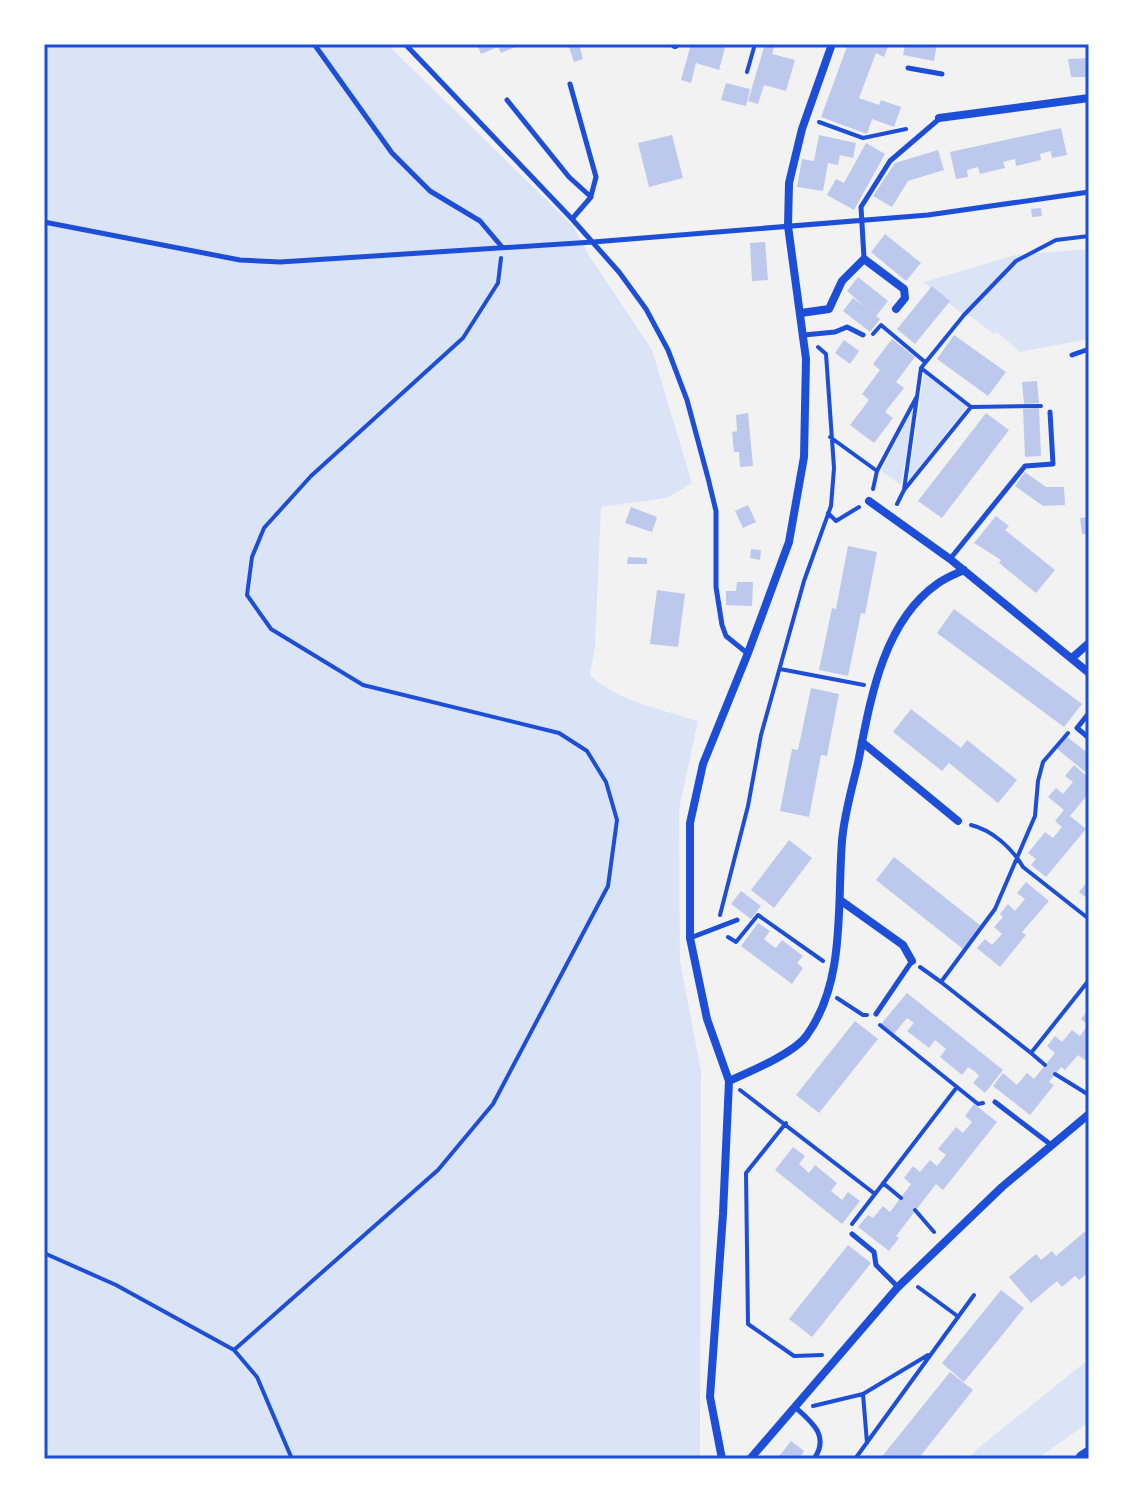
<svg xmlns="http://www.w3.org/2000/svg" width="1133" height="1503" font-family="Commissioner,sans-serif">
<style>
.green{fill:#dbe4f7}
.building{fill:#bdc9ec}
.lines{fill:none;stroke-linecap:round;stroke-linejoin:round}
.path{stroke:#1d4ed8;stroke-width:4}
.service{stroke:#1d4ed8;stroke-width:5}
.minor{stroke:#1d4ed8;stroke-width:8}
.primary{stroke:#1d4ed8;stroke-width:16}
.neatline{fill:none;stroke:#1d4ed8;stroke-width:3}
</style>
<rect width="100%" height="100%" fill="#f2f2f2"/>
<path class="green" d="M44,44H387L573,226L590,257L652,350L692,483L667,498L601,507L595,647L590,675C619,702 661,709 698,721L679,809L680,961L701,1071L700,1459H44Z
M1089,249V339L1020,352L997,332L994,334L970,316L962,314L924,282L1015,255Z
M924,372L967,407L908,482Z
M914,406L901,485L881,471Z
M1089,1359V1422L1037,1459H969L977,1449Z"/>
<path class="building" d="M480,44H523L501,53L498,47L481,54L477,45Z
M568,44H579L583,59L574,62Z
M691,44H726L719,70L696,63L691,83L681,80Z
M765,44H775L772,54L795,60L786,91L764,85L758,104L748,101Z
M848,44H889L884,57L876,53L859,98L879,105L881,100L901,107L894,127L872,119L867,134L821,117Z
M905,44H937L934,61L903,55Z
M1089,58V77H1071L1068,59Z
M726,83L750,89L746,106L721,100Z
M1061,128L1067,155L1052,158L1051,151L1040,154L1041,160L1016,166L1015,159L1003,162L1005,168L980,174L978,167L967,170L968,177L956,179L950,152Z
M672,135L683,178L649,187L638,143Z
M819,135L856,143L853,158L840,155L838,165L828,163L823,191L797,187L802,159L814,161Z
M866,143L885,154L854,210L827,195L836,179L844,183Z
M938,150L944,170L908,181L892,207L873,196L895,163Z
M1041,208L1042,216L1032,217L1031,209Z
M885,234L921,263L906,281L871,252Z
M765,242L768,280L752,281L750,243Z
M858,277L888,301L876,316L880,319L870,332L843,311L853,298L864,306L847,291Z
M932,286L950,301L915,344L897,329Z
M954,335L1006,372L988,396L937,359Z
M892,339L915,357L896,382L904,388L885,412L893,418L874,443L850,425L869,400L862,394L880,370L873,364Z
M844,340L859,351L850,364L835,353Z
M1037,381L1039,403L1024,404L1022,382Z
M1039,408L1041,456L1025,457L1023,409Z
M748,413L753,466L740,467L739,452H734L732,432L737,431L736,415Z
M986,413L1009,430L942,518L918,501Z
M1025,472L1046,487H1064L1065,505L1043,506L1015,486Z
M748,505L756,522L743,528L735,511Z
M631,507L657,517L652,532L625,523Z
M996,516L1009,526L1005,530L1055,570L1036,593L999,563L1001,560L974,543Z
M1089,517V534H1082L1080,518Z
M848,546L877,552L865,614L861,613L848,676L819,670L832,608L836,609Z
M751,549L761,550L760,560L750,558Z
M628,557L647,558V564H627Z
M737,582H753L752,606L726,605V591H736Z
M657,590L685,594L678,647L650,644Z
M954,609L1082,704L1064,727L937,633Z
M811,688L839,694L827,756L821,755L809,817L780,811L792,749L798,750Z
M911,709L961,748L967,740L1017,780L998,803L949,763L942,771L893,732Z
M1066,736L1089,754V775L1056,748Z
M1074,765L1089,778V793L1070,816L1086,829L1046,877L1031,865L1036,859L1028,853L1045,832L1053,838L1062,827L1055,821L1064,810L1048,797L1056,788L1063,794L1073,782L1065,776Z
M789,840L812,858L774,908L751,890Z
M894,857L981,926L963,949L876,880Z
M1089,879V900L1079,892Z
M1026,882L1049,901L1022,932L1026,935L1000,967L977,948L985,939L992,945L1002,934L994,927L1003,917L1000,914L1008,904L1015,911L1025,899L1017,893Z
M741,891L761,906L751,919L731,904Z
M758,923L770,931L764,939L770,944L776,948L782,940L803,956L797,963L803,968L792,984L741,946Z
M907,993L1003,1070L985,1093L973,1083L979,1076L974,1071L968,1067L962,1075L940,1057L946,1049L935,1040L929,1048L907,1031L914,1023L907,1018L894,1034L881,1024Z
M1089,1009V1055L1085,1060L1078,1055L1065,1070L1061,1067L1049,1082L1054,1085L1030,1115L993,1086L1003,1073L1017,1085L1027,1073L1034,1079L1055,1053L1047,1046L1055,1036L1062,1042L1072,1030L1080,1036L1088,1025L1081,1019Z
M855,1021L878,1039L819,1113L796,1095Z
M974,1104L997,1122L943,1190L936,1184L896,1236L899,1238L889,1251L858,1227L868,1215L873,1218L883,1206L890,1212L911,1184L904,1178L913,1166L920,1172L930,1160L937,1166L946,1155L938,1149L948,1137L956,1127L963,1133L972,1122L965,1116Z
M793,1147L805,1156L799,1164L809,1173L815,1165L837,1183L831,1191L842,1200L848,1192L860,1201L842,1224L775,1170Z
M1089,1228V1272L1079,1280L1075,1276L1062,1287L1057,1281L1031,1303L1009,1277L1036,1254L1041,1260L1052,1251L1056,1256Z
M848,1245L871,1263L812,1337L789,1319Z
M1001,1290L1024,1308L964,1382L942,1363Z
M950,1372L973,1390L918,1459H880Z
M791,1441L804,1451L799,1459H777Z"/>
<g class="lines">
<path class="path" d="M747,72L755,44
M819,122L863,138L906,129
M873,334L881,325L925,362
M921,368L964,315L1016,261L1056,240L1089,236
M971,407L1041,406
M830,437L877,471L916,398
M873,489L877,471
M897,504L904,490L971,407L921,368L904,490
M828,513L836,521L859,507
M780,669L864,685
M1068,733L1043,762L1038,781L1035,816L995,909L941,982L1031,1053L1089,980
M971,825C992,830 1012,848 1023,867L1089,919
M720,915L748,806L761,735L804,581L831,506L834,468L826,354L818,347
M728,937L736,942L758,915L823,961
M920,967L941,982
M837,998L863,1015H867
M880,1025L978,1104L983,1103
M1031,1053L1045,1065
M1055,1074L1089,1095
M740,1090L875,1194L957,1087
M786,1123L746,1173L748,1324L794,1356L822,1355
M883,1183L901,1198
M915,1210L934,1232
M852,1224L875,1194
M44,1253L116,1285L234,1350L257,1377L292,1459
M918,1287L956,1315
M234,1350L438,1170L493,1104L608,886L617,820L606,782L587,751L559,733L363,685L271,629L247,595L252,557L264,528L311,476L463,338L498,283L501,258
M863,1394L867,1443
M813,1406L863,1394L928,1355
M855,1459L974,1295"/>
<path class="service" d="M314,44L392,153L430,191L480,221L502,247
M405,44L572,219L619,272L646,309L668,350L687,400L708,478L716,511V587L722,625L726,636L747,653
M908,68L942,74
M570,84L596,177L591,196
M507,100L569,177L591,197L572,219
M44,222L240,260L280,262L593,242L928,215L1089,192
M864,258L861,207L890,161L939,119
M804,335L835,332L847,327L863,335
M1072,355L1089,349
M950,559L1025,466L1053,464L1050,412
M1089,713L1077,728L1089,738
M690,938L737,920
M876,1014L912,961
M995,1102L1050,1144
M852,1234L874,1252L876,1265L898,1287
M795,1407C812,1422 830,1436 814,1459"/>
<path class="minor" d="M675,45V44
M939,118L1089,98
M801,313L829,309L842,281L864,259L904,289L905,298L896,309
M869,501L950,559L1089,673
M1072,658L1089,643
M862,742L958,821
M840,900L903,945L912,961
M729,1081C749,1072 795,1053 807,1035C846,981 837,904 842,841C844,815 852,788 858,763C870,702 882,623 937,584C945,578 955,574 964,570
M722,1459L710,1397L723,1214L729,1081L707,1019L690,938V823L703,764L748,653L789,542L804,457L806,359L788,226L789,183L802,129L832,44
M750,1459L898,1287L1002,1187L1089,1114"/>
<path class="primary" d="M1083,1459L1089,1455"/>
</g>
<rect width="1133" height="1503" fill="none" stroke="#ffffff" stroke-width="92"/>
<rect x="46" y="46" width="1041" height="1411" class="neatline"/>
</svg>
